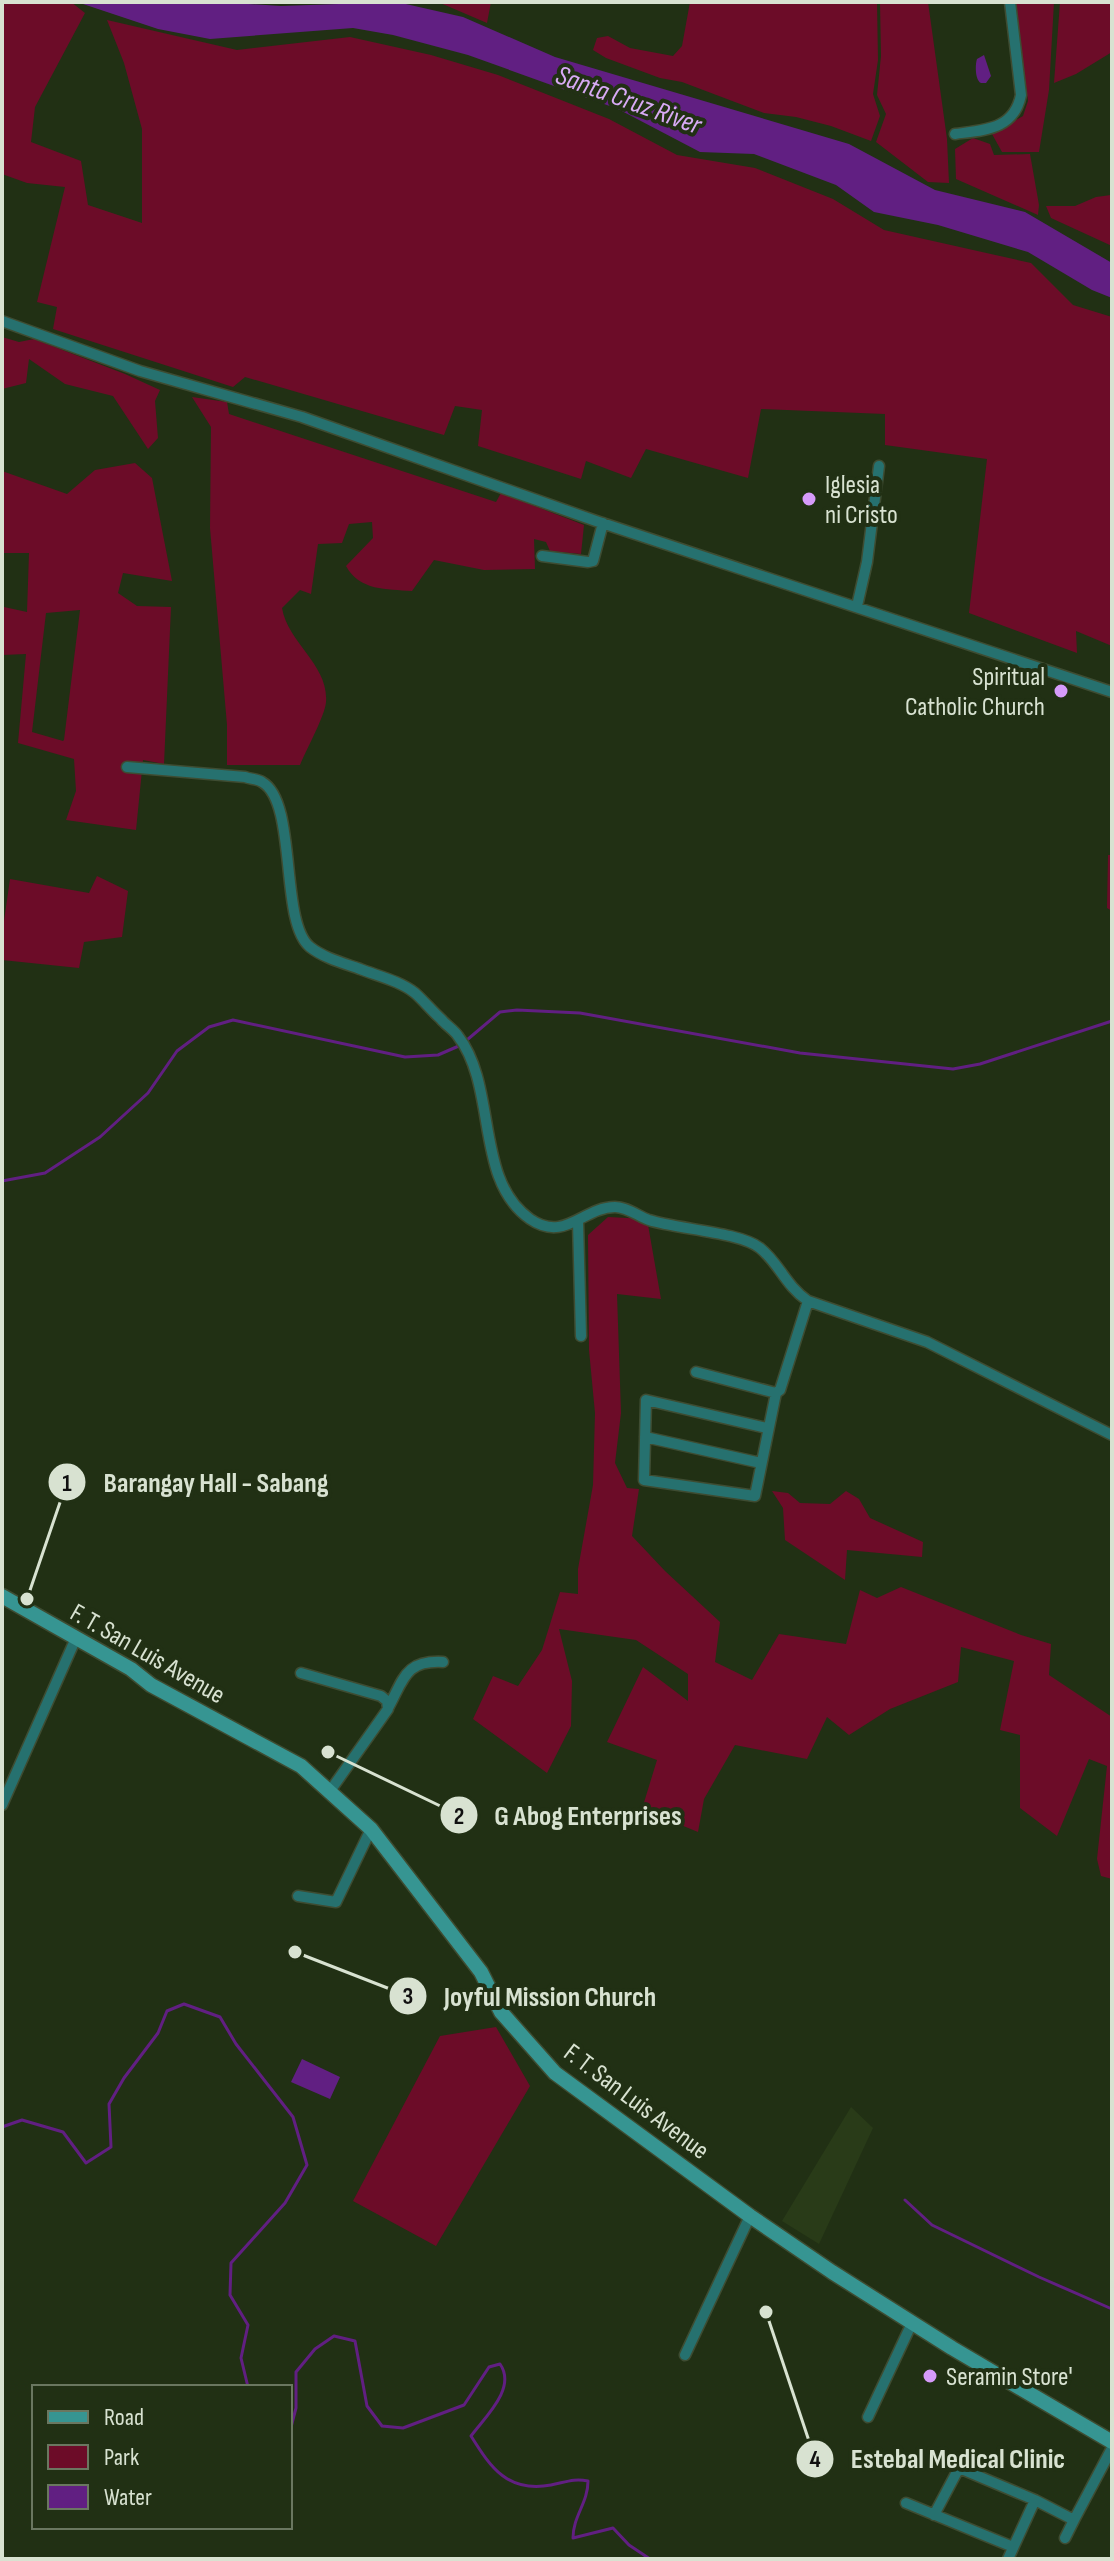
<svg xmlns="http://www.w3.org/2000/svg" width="1114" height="2561" font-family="'Sofia Sans Condensed',sans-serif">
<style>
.built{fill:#293b18}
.green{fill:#6c0c28;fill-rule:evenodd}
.water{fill:#611f82}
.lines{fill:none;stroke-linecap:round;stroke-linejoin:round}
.stream{stroke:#611f82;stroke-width:3}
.street-casing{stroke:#3e4c32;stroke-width:13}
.secondary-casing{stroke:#3e4c32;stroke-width:17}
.street{stroke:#26716f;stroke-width:10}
.secondary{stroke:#369592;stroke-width:14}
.poi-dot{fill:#d69bfa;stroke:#213014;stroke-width:3}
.labels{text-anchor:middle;stroke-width:8;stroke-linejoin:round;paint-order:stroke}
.poi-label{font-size:26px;fill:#d8e2d1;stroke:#213014;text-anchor:start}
.street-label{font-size:26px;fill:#d8e2d1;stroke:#213014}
.water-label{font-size:28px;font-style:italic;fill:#d8aaf5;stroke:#213014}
.leader{fill:none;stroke:#d8e2d1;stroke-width:3}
.callout-dot{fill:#d8e2d1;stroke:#213014;stroke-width:3}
.mark-label{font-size:24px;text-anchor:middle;font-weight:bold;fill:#111}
.callout-label{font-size:28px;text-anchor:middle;font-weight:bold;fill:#d8e2d1;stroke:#213014;stroke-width:8;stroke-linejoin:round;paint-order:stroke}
</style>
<rect width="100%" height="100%" fill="#213014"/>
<path class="built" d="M851,2107L873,2128L819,2244L782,2221Z"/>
<path class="green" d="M2,2H71L85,13L35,107L31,142L81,161L88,205L142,223V129L124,63L107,20L237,50L350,37L431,55L498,75L609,119L677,155L755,168L833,199L884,230L1031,263L1073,305L1112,317V646L1076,631L1077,653L969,613L987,459L885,445V414L761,409L748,478L646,449L631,478L586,461L581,479L478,446L482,410L455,406L444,435L245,377L233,387L53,329L57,307L37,302L65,187L27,183L2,174Z
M438,2H491L487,23Z
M690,2H877L878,60L873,94L880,116L871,141L831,126L796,117L764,113L682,82L660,78L606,58L593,50L597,38L608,36L630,48L673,56L682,46Z
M880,2H928L947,139L949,183L928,182L876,142L886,114L877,95L881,56Z
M1014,2H1054L1049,90L1039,152H1002L992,134L1023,116L1028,101Z
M1060,2H1112V52L1076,74L1054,83Z
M973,138L990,144L994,155L1030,154L1039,205L1038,215L956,179L955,149Z
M1111,195L1112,246L1051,218L1046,206H1075L1096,197Z
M2,337L19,342L34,339L125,374L160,390L155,401L158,438L148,449L113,396L65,384L29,359L26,383L2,389Z
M192,397L227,402L229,414L496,502L501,493L584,525L581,554L550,551L546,542L534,539L535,569L484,570L434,560L412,591C386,589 360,591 346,566L373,538L372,522L349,524L342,543L318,544L311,594L300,590L282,608C288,643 329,665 326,702C325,716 306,750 300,765H227V725L210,528L211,427Z
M135,463L152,478L172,581L123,573L118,593L137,606L171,607L164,764L143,760L136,830L66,820L76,791L74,759L18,743L26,654L2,655L4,607L27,612L29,553H2V471L67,494L95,470ZM80,610L64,740L63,741L32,732L46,613Z
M1108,855H1112V911L1107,908Z
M97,876L128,891L122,937L84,942L79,968L2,960V935L10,879L89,893Z
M608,1217L647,1219L661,1299L617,1294L621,1413L615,1463L627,1488L639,1489L632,1536L665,1571L720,1622L715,1662L752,1680L779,1634L846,1644L860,1590L877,1598L901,1587L1021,1635L1051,1644L1049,1675L1112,1717V1879L1101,1876L1097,1859L1107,1766L1089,1759L1057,1836L1020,1808V1735L1000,1730L1014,1661L961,1647L958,1682L890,1709L849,1735L827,1717L807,1759L735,1745L704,1799L698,1832L642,1809L657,1760L607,1742L643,1667L688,1701V1674L636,1640L559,1629L572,1681L571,1726L547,1773L473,1719L493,1676L518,1686L542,1650L560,1592L578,1594V1569L593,1485L595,1413L589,1350L588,1235Z
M772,1491L788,1493L800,1503L830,1504L846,1491L859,1499L870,1518L923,1542L922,1557L847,1550L845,1580L785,1540L783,1508Z
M496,2027L530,2086L436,2246L353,2201L440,2036Z"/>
<path class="water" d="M77,2H219L281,6L397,2L463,17L555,57L849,144L935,190L1025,212L1112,263V298L1092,290L1028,252L938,225L874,212L836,185L754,154L700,152L618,109L468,55L393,35L353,28L210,39L158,29Z
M984,55L991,76L986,83H981C975,80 975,65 977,59Z
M302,2059L340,2077L330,2099L291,2082Z"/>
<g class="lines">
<path class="stream" d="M2,1181L45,1173L100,1137L148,1093L177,1051L209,1027L233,1020L405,1057L438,1055L461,1045L500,1012L517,1010L580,1013L800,1053L953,1069L980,1064L1112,1021
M2,2127L22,2120L63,2132L86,2163L111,2147L109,2104L124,2078L158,2033L167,2011L184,2004L220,2017L236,2044L293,2117L307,2165L285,2203L231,2263L230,2295L248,2325L241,2358L248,2387
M905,2200L932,2225L1039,2277L1112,2309
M290,2431L296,2408V2372L315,2349L334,2336L355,2341L367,2406L382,2426L403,2428L464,2405L489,2367L500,2364C517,2388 485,2417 471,2436C491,2468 508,2493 551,2485C566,2482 574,2478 588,2481C588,2503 573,2516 573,2538L613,2528L629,2545L650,2559"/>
<defs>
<path id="street" d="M955,134C984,130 1014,130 1021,95L1010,2
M2,321L140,371L302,417L596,521L1112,692
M542,556L588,562L593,561L603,523
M857,606L867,562L879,466
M127,767L245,777C250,779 258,779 262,782C298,802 279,922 310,947C324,958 343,963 360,969C378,976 400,981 415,993C424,1001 432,1011 441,1019C446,1025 454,1030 458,1036C498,1088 474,1180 530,1219C565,1243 583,1207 615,1207C627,1207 638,1216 649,1220C676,1229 740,1232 760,1248C779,1263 785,1285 808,1301L927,1342L1112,1435
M578,1222L581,1336
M696,1372L776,1393L780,1390L808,1301
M767,1428L646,1400L644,1480L755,1496L776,1393
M645,1437L761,1463
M301,1673L381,1696L387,1701L388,1709L330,1791
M388,1708C404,1679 405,1660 443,1662
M2,1805L76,1638
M298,1896L336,1902L371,1829
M685,2355L750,2216
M868,2417L912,2323
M906,2503L1013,2547
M934,2515L959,2468L1035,2500L1074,2520L1112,2448
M1065,2538L1074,2520
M1008,2559L1035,2500"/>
<path id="secondary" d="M2,1596L131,1669L151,1685L301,1766L371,1829L481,1972L501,2012L555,2073L750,2216L832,2272L952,2348L1112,2442"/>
</defs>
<use href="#street" class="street-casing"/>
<use href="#secondary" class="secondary-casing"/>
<use href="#street" class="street"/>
<use href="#secondary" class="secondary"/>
</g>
<g class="poi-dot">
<circle cx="809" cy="499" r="8"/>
<circle cx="1061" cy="691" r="8"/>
<circle cx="930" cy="2376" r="8"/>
</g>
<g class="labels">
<g class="poi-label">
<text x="825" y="493">Iglesia<tspan x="825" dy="30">ni Cristo</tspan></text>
<text x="1045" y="685" text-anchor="end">Spiritual<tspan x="1045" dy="30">Catholic Church</tspan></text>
<text x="946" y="2385">Seramin Store'</text>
</g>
<g class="street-label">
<text transform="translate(148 1653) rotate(30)" y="9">F. T. San Luis Avenue</text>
<text transform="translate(637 2101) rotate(37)" y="9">F. T. San Luis Avenue</text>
</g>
<g class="water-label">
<text transform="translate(629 99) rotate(20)" y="10">Santa Cruz River</text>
</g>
</g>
<path class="leader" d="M27 1599L67 1482M328 1752L459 1815M295 1952L408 1996M766 2312L815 2459"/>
<g class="callout-dot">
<circle cx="27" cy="1599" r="8"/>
<circle cx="328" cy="1752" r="8"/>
<circle cx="295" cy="1952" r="8"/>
<circle cx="766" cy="2312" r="8"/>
<circle cx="67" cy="1482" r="20"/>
<circle cx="459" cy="1815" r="20"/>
<circle cx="408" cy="1996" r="20"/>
<circle cx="815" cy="2459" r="20"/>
</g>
<g class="mark-label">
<text x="67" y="1491">1</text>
<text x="459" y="1824">2</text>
<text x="408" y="2004">3</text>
<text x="815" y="2467">4</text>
</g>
<g class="callout-label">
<text x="216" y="1492">Barangay Hall - Sabang</text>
<text x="588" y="1825">G Abog Enterprises</text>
<text x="550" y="2006">Joyful Mission Church</text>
<text x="958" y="2468">Estebal Medical Clinic</text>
</g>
<rect width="1114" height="2561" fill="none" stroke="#d8e2d1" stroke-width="8"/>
<rect x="32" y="2385" width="260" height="144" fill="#213014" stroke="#6a7760" stroke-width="2"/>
<rect x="48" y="2411" width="40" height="12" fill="#369592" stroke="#6a7760" stroke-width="2"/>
<text x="104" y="2425" font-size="24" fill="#d8e2d1">Road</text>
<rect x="48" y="2445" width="40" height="24" fill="#6c0c28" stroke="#6a7760" stroke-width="2"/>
<text x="104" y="2465" font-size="24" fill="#d8e2d1">Park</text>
<rect x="48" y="2485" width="40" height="24" fill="#611f82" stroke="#6a7760" stroke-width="2"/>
<text x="104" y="2505" font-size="24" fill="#d8e2d1">Water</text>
</svg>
